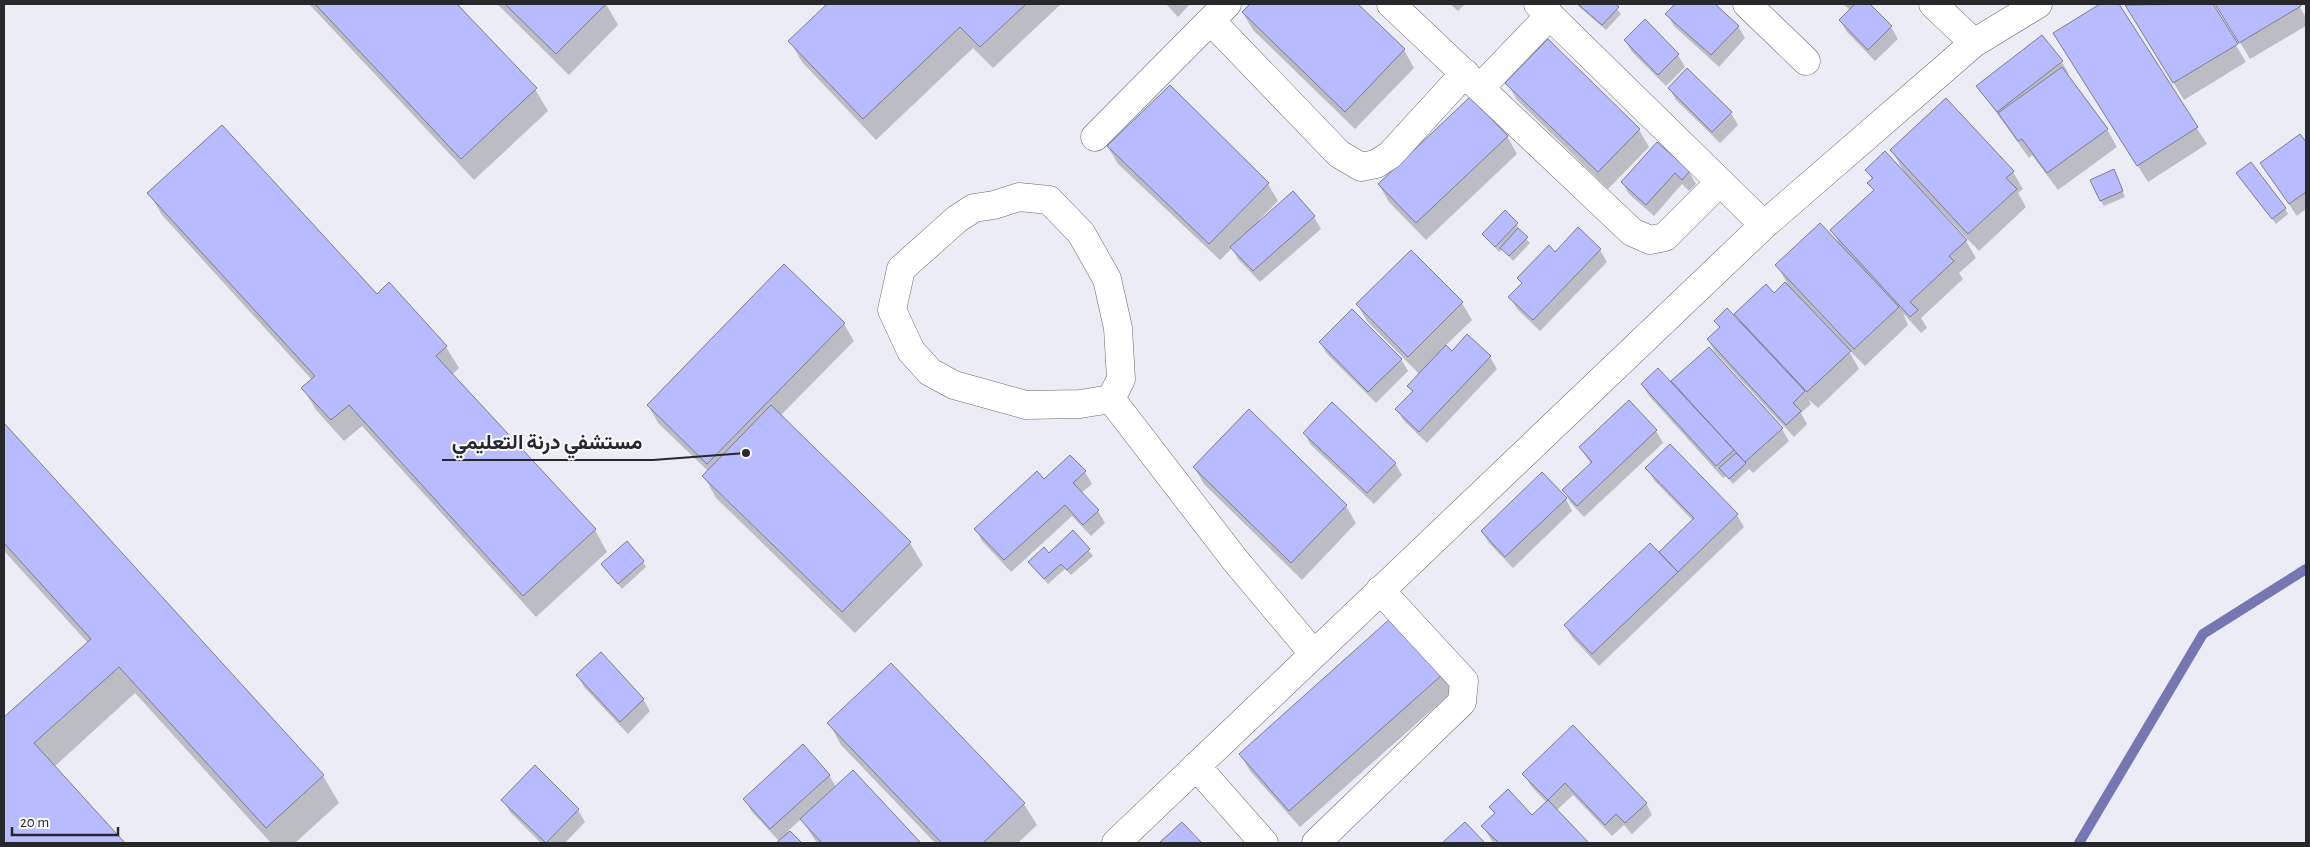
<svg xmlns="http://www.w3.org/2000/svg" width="2310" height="847" font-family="'Alegreya Sans',Vazirmatn,sans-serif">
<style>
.shadow{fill:#0003}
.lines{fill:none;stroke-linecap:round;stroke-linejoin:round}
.stream{stroke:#7677b2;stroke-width:10}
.building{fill:#b8bbff;stroke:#7c7d86}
.minor-casing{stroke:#66676f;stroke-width:29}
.minor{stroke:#fff;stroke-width:28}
.leader{fill:none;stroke:#27282b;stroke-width:2}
.callout-dot{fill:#27282b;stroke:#fafafe;stroke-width:2}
.callout-label{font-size:21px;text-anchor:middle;font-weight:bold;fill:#27282b;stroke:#fafafe;stroke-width:4;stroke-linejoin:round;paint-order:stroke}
</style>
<rect width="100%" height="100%" fill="#ebecf6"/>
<path class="shadow" d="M309,4H455L535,89L548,111L474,180Z
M497,4H606L618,25L569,75Z
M829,4H1061L993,68L973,48L876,140L802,62L790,41Z
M1166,4H1190L1178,17Z
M1252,4H1356L1404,50L1414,68L1355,129L1253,30L1243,13Z
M1450,4H1465L1458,11Z
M1576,4H1613L1621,14L1606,30Z
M1677,4H1713L1738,26L1745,38L1719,67L1674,26L1667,14Z
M1843,4H1869L1891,27L1898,39L1875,61L1847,32L1840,20L1850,10Z
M2102,4H2117L2207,144L2148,182L2055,34Z
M2129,4H2211L2246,62L2184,100L2137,22L2127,5Z
M2217,4H2298L2306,18V26L2250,59Z
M1625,40L1678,55L1685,67L1666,86L1632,52Z
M1548,41L1639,130L1649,147L1608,189L1517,100L1507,83Z
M2062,62L2069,74L2066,75L2107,129L2117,147L2058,190L2032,155L2029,158L1978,87Z
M1669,88L1731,113L1738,125L1720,143L1676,100Z
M1507,136L1517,154L1426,240L1389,202L1379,185Z
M2300,136L2306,144V209L2297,216L2261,164Z
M1657,143L1689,172L1696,184L1689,191L1682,184L1654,216L1629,194L1622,182Z
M1108,147L1268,184L1278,201L1259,220L1261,222L1293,193L1314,217L1321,229L1260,282L1238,259L1232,248L1220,260L1118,164Z
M1892,151L2013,172L2023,189L2018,193L2026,207L1979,251L1904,172Z
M1867,170L1966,241L1976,258L1959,273L1963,279L1921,318L1927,328L1921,333L1903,313L1908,325L1865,366L1848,349L1859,369L1818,408L1808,399L1811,404L1801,413L1807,424L1794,437L1715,352L1708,340L1720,329L1715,321L1741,322L1736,314L1774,295L1787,283L1777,265L1840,245L1832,230L1874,191L1869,183L1872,180Z
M2116,177L2125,197L2104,206L2101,201Z
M2241,179L2285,208L2288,214L2276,224Z
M149,193L377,295L446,347L459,368L452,375L595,530L607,552L536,617L362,426L344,441L316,410L303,388L312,380L162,215Z
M1505,212L1517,224L1519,231L1530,243L1513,261L1502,249L1499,252L1484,235Z
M1600,250L1607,262L1540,331L1517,309L1510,297L1522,284L1519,278L1555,254Z
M1462,303L1472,320L1445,346L1452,353L1490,357L1497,369L1427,443L1404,421L1397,409L1413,393L1409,386L1420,375L1367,321L1357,304Z
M844,324L854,341L780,416L910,543L923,565L855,633L716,498L704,476L708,471L658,423L648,405Z
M1320,342L1401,359L1408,371L1376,403L1327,354Z
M1709,348L1782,429L1789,441L1753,473L1749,469L1733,484L1726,476L1723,478L1649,396L1642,384L1678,390L1673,381Z
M1629,401L1656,431L1663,443L1584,517L1570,502L1564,490L1591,464L1580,447Z
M1249,411L1346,506L1356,523L1302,580L1204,484L1194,467Z
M4,425L323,776L339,803L295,843H271L135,693L54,767L124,843H4V719L88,643L4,551Z
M1304,433L1395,463L1402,475L1374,504L1311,445Z
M1670,446L1737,515L1744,527L1599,666L1572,637L1565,625L1659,554L1693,521L1654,480L1647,468Z
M1085,472L1092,484L1081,493L1098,511L1105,523L1091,536L1072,516L1011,572L982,541L976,529L1043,481Z
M1566,499L1572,511L1513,568L1489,543L1482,531Z
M1073,532L1093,556L1071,575L1065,569L1048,584L1029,562L1049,555Z
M643,562L646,567L622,589L602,564Z
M891,665L1024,804L1037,825L1018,843H935L841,745L829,723Z
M578,675L643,699L650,711L628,734L584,687Z
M1442,675L1452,692L1300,827L1250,771L1240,754Z
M1573,727L1646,803L1652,815L1632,834L1624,825L1612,836L1573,795L1556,811L1588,843H1493L1483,826L1495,815L1491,808L1532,817L1547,803L1531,786L1524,774Z
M535,767L578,810L585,822L565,843H541L510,812L503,800Z
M853,772L919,843H817L801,819L788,831L800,843H778L780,842L752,812L745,800L829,775L836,787Z"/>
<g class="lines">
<path class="stream" d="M2079,843L2203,634L2306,569"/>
</g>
<path class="building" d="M315,4H457L537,88L461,159Z
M505,4H606L556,54Z
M827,4H1026L980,47L960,27L863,119L788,41Z
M1250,4H1358L1405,49L1345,112L1242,12Z
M1578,4H1615L1619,7L1602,25Z
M1675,4H1715L1739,26L1711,55L1665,14Z
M1855,4H1870L1892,26L1868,50L1839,20Z
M2100,4H2119L2198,127L2137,166L2053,33Z
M2213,4L2238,44L2173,83L2125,5Z
M2215,4H2300L2301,6L2239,43Z
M1645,19L1679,54L1658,75L1624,40Z
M2042,35L2063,61L1997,112L1976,86Z
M1548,39L1640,129L1598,172L1505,83Z
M2062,67L2108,129L2047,173L2022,139L2018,141L1998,113Z
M1687,68L1732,112L1712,132L1668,88Z
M1170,85L1269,183L1209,244L1107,146Z
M1470,97L1508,136L1416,223L1378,184Z
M1946,98L2014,171L2006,178L2017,189L1968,234L1890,150Z
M222,125L377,294L389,282L447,346L436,356L596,529L523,596L349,405L331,420L301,388L315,376L147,193Z
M2300,134L2306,142V192L2289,204L2260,163Z
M1657,142L1690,171L1682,180L1675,173L1646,205L1621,182Z
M1885,151L1967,240L1949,256L1954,261L1910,302L1918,310L1910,317L1830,230L1874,190L1867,183L1873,178L1865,170Z
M2251,162L2286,208L2272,219L2236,173Z
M2114,169L2123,191L2100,201L2090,180Z
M1293,191L1315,216L1253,271L1230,247Z
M1505,210L1518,223L1495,247L1482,234Z
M1820,223L1899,307L1854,349L1775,265Z
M1578,227L1601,249L1533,320L1508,297L1522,283L1517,278L1549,245L1555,252Z
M1518,228L1528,237L1509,256L1500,248Z
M1411,250L1463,302L1408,357L1356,304Z
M784,264L845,323L707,464L647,405Z
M1785,282L1851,351L1807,392L1734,314L1766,284L1774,293Z
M1727,308L1805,391L1793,403L1801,411L1786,425L1707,339L1720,327L1714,321Z
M1352,309L1402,359L1368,392L1319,342Z
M1467,334L1491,356L1419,432L1395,409L1413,391L1407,386L1446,345L1452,351Z
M1709,347L1783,428L1745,462L1671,381Z
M1658,368L1734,450L1716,466L1641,384Z
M1629,400L1657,430L1577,506L1562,490L1592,462L1579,447Z
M1332,402L1396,463L1367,493L1303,433Z
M771,405L911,542L842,612L702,476Z
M1249,409L1347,505L1291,563L1193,467Z
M4,423L324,775L266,828L119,667L34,743L125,843H4V717L91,639L4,543Z
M1670,444L1738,514L1678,572L1659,552L1694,518L1645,468Z
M1736,453L1746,463L1729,479L1719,468Z
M1070,455L1086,471L1073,483L1099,510L1083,525L1065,505L1004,560L974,529L1037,471L1044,479Z
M1542,472L1567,498L1505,557L1481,531Z
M1073,530L1090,549L1067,570L1061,564L1044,579L1028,562L1044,547L1049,553Z
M627,541L644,561L618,584L601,564Z
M1650,543L1678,572L1592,654L1564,625Z
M1392,617L1443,674L1289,811L1239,754Z
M601,652L644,699L620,722L576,675Z
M891,663L1025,803L983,843H942L827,723Z
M1573,725L1647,803L1625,823L1616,814L1605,825L1565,783L1548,800L1522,774Z
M803,744L830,775L770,829L743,799Z
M535,765L579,809L546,843L501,800Z
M853,770L921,843H822L800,819Z
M1508,789L1532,815L1548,800L1589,843H1499L1481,826L1495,813L1489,807Z
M1182,822L1202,843H1159Z
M1465,822L1485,843H1442Z
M790,831L802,843H776Z"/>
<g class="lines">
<defs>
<path id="minor" d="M1391,4L1632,232L1650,240L1665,237L1720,182
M1538,4L1764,225
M1747,4L1806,61
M1933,4L1974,43
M1211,21L1339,154L1361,167L1376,164L1390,155L1465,73
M1480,88L1550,15
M1095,137L1227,4
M1019,197L1049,200L1081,233L1107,279L1118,328L1121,379L1111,399L1080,404L1026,405L954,385L930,372L911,351L892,310L901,269L957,219L974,208L994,205Z
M1111,399L1235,560L1313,653
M1196,766L1264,843
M1116,843L1764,225L1974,43L2038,4
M1316,843L1462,702L1464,681L1380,590"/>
</defs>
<use href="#minor" class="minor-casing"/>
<use href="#minor" class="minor"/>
</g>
<path class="leader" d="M746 453L653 460H442"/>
<circle class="callout-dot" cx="746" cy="453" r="5"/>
<g class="callout-label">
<text x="547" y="449">مستشفي درنة التعليمي</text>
</g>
<rect width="2310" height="847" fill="none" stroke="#27282b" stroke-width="10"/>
<path d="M12 827v8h106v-8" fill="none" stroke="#27282b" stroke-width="2.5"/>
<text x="20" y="827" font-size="15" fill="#27282b" stroke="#fafafe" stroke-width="4" paint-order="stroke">20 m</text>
</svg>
